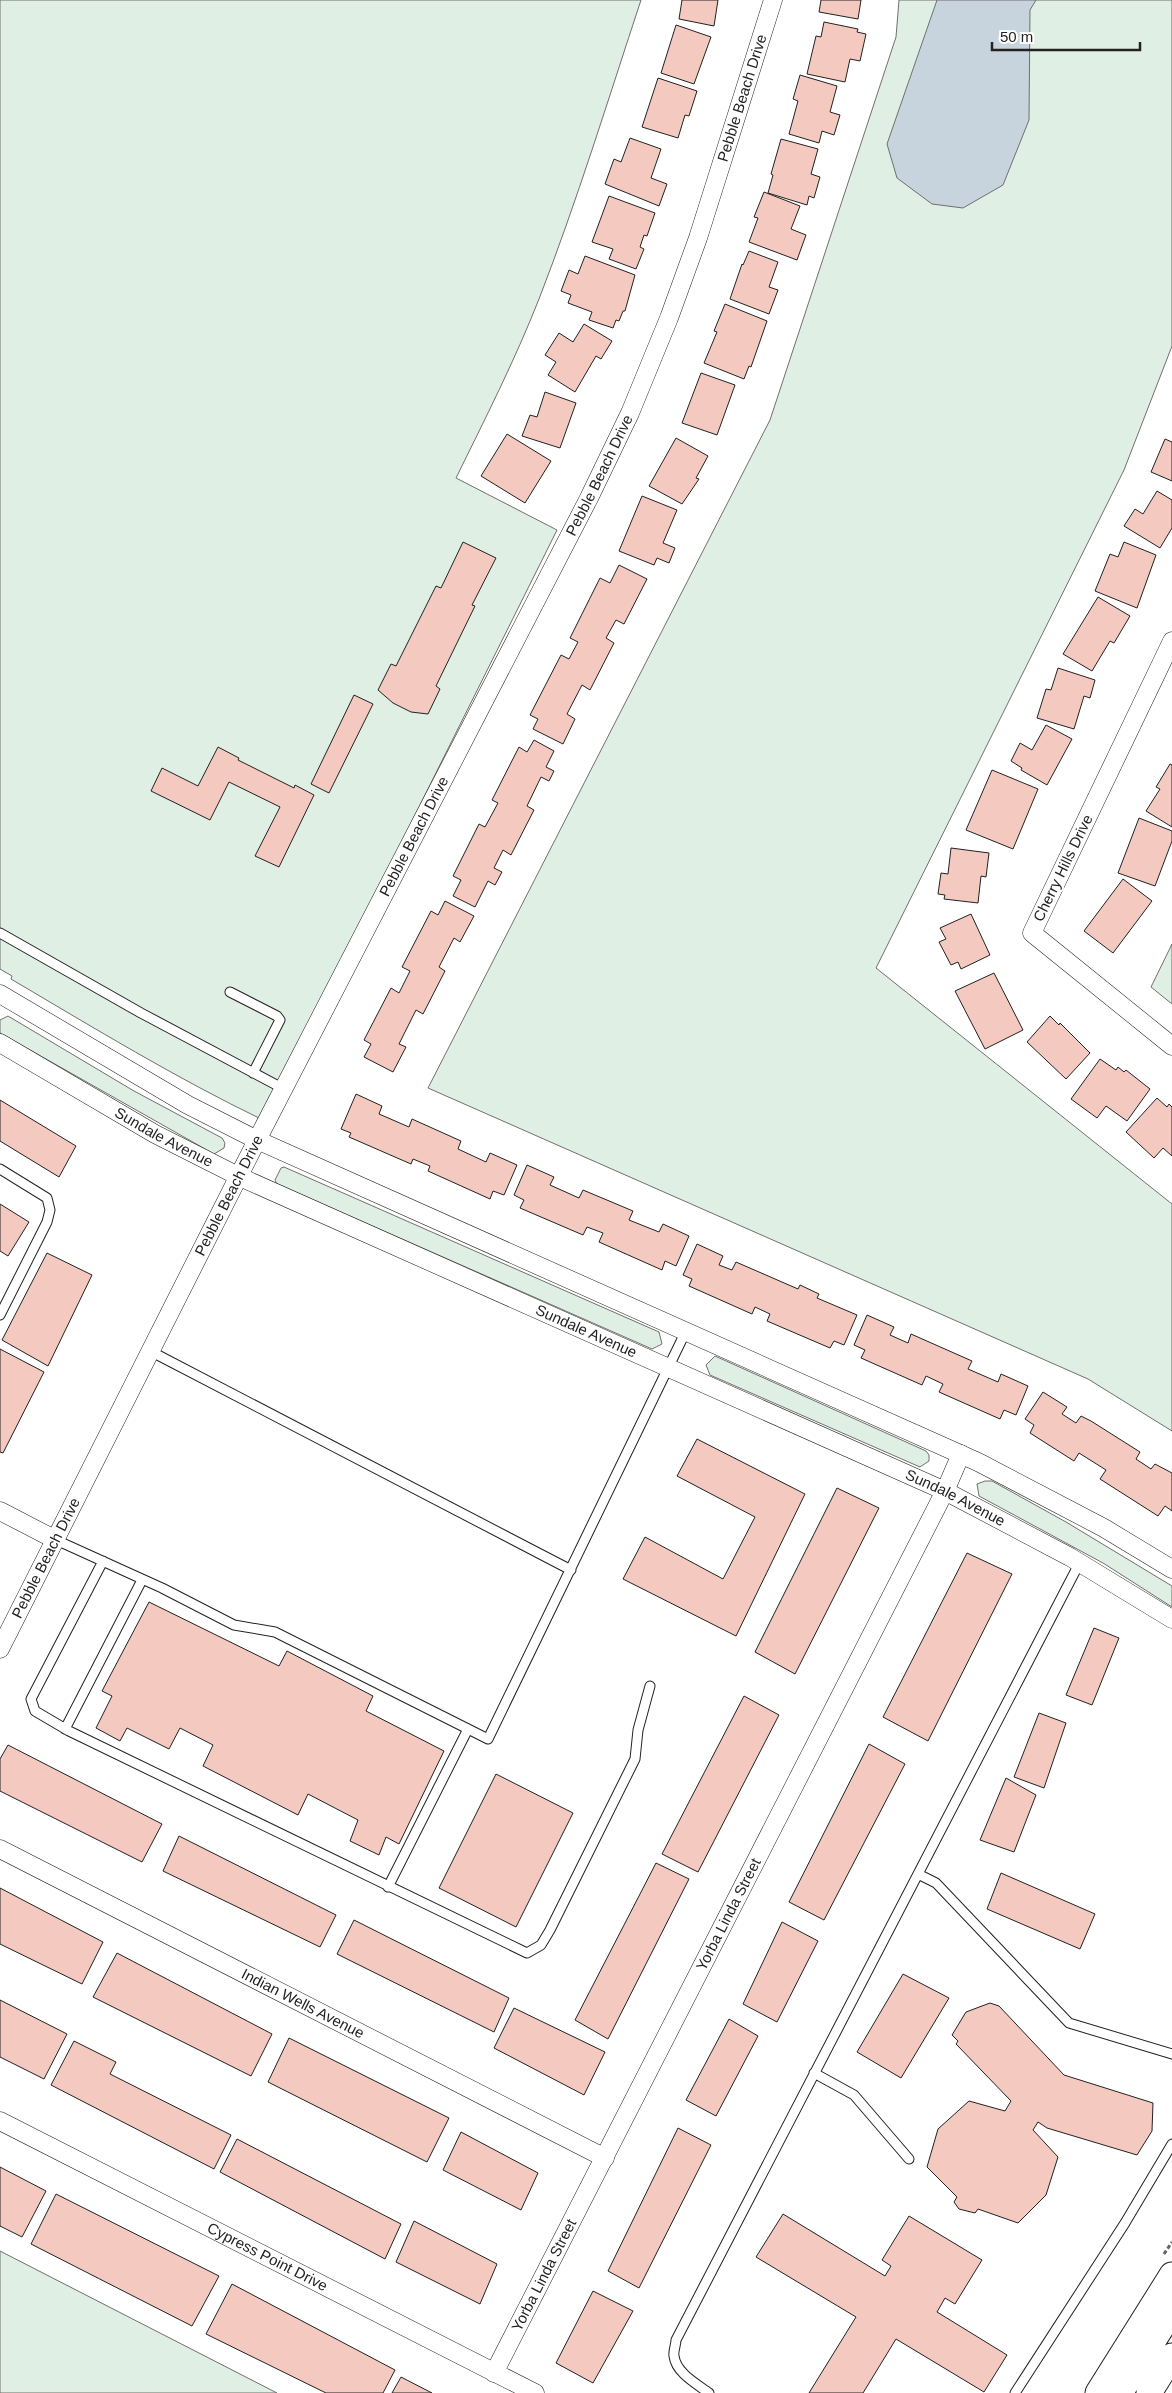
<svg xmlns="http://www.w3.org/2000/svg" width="1172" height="2393" font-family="Arial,sans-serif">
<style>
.green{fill:#e0efe3;stroke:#6f6f6f}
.water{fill:#c7d3dd;stroke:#6f6f6f}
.building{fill:#f3c9c0;stroke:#222}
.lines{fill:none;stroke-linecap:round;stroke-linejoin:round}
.lane-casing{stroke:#222;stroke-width:11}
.street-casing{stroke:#222;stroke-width:19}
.secondary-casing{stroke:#222;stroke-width:27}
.path{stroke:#646464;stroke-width:3;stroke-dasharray:4 2.5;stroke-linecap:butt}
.lane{stroke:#fff;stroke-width:9}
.street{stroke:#fff;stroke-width:18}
.secondary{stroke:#fff;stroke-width:25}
.labels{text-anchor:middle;stroke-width:4;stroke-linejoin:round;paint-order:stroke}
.street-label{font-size:15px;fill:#222;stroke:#fff}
</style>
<rect width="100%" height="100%" fill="#fff"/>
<path class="green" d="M0,0H641C608,100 577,201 539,299C515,360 485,419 456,478L557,530L263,1120C176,1078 94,1028 11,979L12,976L0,969Z
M899,0H1172V346L1124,470L876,968L1172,1204V1431L1088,1379L428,1088L770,420L896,37Z
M1172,944V1004L1151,987Z
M8,1016L134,1091L222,1138L225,1143L224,1148L214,1154L0,1033V1020Z
M284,1167L659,1332L662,1344L652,1349L277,1184L275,1180L281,1168Z
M715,1356L926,1451L929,1455V1461L920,1467L710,1375L706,1365Z
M985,1481H992L1066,1522L1172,1586V1607L1103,1563L979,1496L977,1484Z
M0,2251L277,2393H0Z"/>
<path class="water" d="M937,0H1036L1030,10L1029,120L1003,185L963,208L932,204L897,178L887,144Z"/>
<path class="building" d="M682,0H718L714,26L679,19Z
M821,0H861L858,19L819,12Z
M824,22L858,29L857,32L866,34L860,61L850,59L845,82L807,74L816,36L821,37Z
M676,25L711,37L694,84L661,73Z
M800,75L837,86L830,112L840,115L834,135L822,131L819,143L789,134L798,101L793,99Z
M658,78L697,91L689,116L685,115L678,138L642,127Z
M630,138L661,149L651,178L667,184L659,206L605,184L614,159L621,162Z
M781,139L818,149L811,174L820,177L814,198L809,196L807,205L768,193L773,175L771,174Z
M764,192L800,206L791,229L806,235L797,260L749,242L758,218L754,217Z
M609,196L655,213L647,236L644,235L640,247L644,249L636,269L609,259L613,249L592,242Z
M749,251L778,262L769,287L778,290L769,314L730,299L742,264L743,265Z
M585,256L635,275L625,311H623L619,321L616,320L613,328L589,320L592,312L568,303L571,295L561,291L569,270L578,274Z
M725,304L767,321L751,367L749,366L744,379L704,363L717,332L714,331Z
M584,324L612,341L601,359L596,356L575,392L548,375L556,362L545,355L559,333L573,342Z
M701,373L735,385L717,435L682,423Z
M545,392L576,403L560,448L522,436L530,415L537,417Z
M507,434L551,461L525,503L481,476Z
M676,438L708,456L696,478L699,479L682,504L649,486Z
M1165,439L1172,442V481L1151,472Z
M1157,491L1172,500V528L1160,548L1124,526L1135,509L1143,514Z
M642,496L677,510L663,543L675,548L669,563L657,558L654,565L619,551Z
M463,542L496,558L472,605L475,606L436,686L440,689L428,714L411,712L393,703L378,690L391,664L396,666L436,586L441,588Z
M1124,542L1156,555L1137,608L1095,591L1110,554L1118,557Z
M619,565L647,579L624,624L616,620L606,638L614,643L590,690L582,685L567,714L575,719L563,744L533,729L538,719L530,715L561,655L569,659L578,642L570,638L600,578L610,583Z
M1098,597L1130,616L1114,643L1110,641L1092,671L1063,654Z
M1058,668L1095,680L1090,698L1084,696L1074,729L1037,718L1046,689L1051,690Z
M354,695L373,704L329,793L311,784Z
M1046,725L1072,739L1047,785L1021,770L1022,768L1011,761L1020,743L1032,750Z
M534,740L554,751L546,767L554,771L549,781L541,777L527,806L534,810L511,855L503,850L494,868L502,872L495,885L488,881L475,907L453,896L461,880L453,876L479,824L485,827L498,803L492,800L519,747L527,752Z
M218,747L239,758L238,760L294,788L295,785L314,795L279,867L255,856L280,807L229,782L210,820L151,791L162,768L198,786Z
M1170,764L1172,765V827L1146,811L1160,789L1156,787Z
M992,770L1038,789L1013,849L966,830Z
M1139,818L1172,831V841L1155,886L1118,873Z
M951,848L989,853L986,877L981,876L978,903L944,899L945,895L938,894L941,873L948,874Z
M1123,879L1152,901L1113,953L1084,931Z
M445,901L474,916L460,942L454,938L439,967L445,971L423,1014L416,1010L399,1044L406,1047L393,1072L364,1057L371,1044L364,1040L391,988L399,993L410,971L402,967L431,911L438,915Z
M971,914L990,955L961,969L958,962L951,965L939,942L946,939L940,928Z
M994,973L1023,1030L985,1049L955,991Z
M1050,1016L1059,1025L1060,1023L1090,1053L1066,1079L1027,1042Z
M1100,1059L1116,1070L1118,1067L1124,1072L1126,1070L1150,1089L1127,1121L1106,1106L1097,1118L1071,1099Z
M356,1094L382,1106L379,1114L409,1127L412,1119L461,1141L458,1149L486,1162L490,1153L517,1165L504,1195L493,1191L490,1199L428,1171L430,1166L413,1159L411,1164L349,1137L351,1133L341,1129Z
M1157,1098L1167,1107L1169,1104L1172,1107V1156L1163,1148L1154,1158L1126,1132Z
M0,1100L76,1146L59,1177L0,1141Z
M527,1165L554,1177L550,1185L579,1198L583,1190L633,1211L629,1220L659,1232L663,1224L689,1236L676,1266L665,1261L662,1270L599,1242L603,1233L587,1227L583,1235L520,1208L524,1200L514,1195Z
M0,1204L29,1222L8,1256L0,1251Z
M697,1244L723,1256L719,1265L732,1270L736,1262L798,1289L800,1285L819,1294L817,1298L857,1315L844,1345L834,1341L830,1348L767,1321L770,1314L755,1307L752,1314L689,1286L692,1279L683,1275Z
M47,1253L92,1275L48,1366L2,1340Z
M867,1315L894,1327L890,1335L908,1343L911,1334L972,1361L968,1369L998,1382L1001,1374L1028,1386L1016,1415L1004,1410L1000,1419L939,1392L943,1384L926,1376L922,1385L861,1358L865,1350L854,1345Z
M0,1349L44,1372L3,1453L0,1452Z
M1043,1392L1067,1407L1062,1414L1076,1423L1081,1416L1091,1421L1140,1452L1136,1459L1151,1469L1155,1464L1172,1473V1511L1165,1506L1158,1516L1100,1479L1106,1470L1079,1453L1074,1461L1030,1433L1034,1425L1025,1419Z
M697,1439L805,1494L736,1636L623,1579L645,1537L723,1579L755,1517L677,1476Z
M837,1488L879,1508L795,1674L755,1652Z
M967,1553L1012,1574L928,1741L883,1717Z
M149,1602L279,1666L287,1651L373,1696L366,1711L444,1751L399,1844L386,1837L379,1855L350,1841L358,1820L308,1794L298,1815L203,1766L213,1745L180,1728L169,1749L127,1728L120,1741L96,1728L112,1696L102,1691Z
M1094,1628L1119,1638L1092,1705L1066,1695Z
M744,1696L779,1715L698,1872L662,1854Z
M1039,1713L1066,1723L1044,1788L1014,1777Z
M869,1744L905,1764L824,1920L789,1902Z
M8,1745L162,1824L142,1862L0,1791V1759Z
M496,1774L573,1813L516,1927L439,1888Z
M1006,1778L1036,1795L1014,1852L980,1840Z
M179,1836L336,1915L320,1947L163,1871Z
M656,1863L689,1879L608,2039L575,2020Z
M1001,1873L1095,1914L1080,1949L987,1909Z
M0,1888L103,1942L82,1984L0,1944Z
M354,1920L509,1998L494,2032L337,1954Z
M782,1922L818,1941L777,2022L743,2004Z
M117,1953L272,2034L251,2076L93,1997Z
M903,1974L949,1998L901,2078L857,2052Z
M0,2000L67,2034L44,2079L0,2057Z
M990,2003L999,2006L1064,2075L1153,2103L1152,2131L1137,2155L1047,2128L1038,2122L1033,2130L1058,2157L1046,2195L1018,2223L978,2209L975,2213L959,2209L954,2202L957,2197L927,2167L938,2129L969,2101L1005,2111L1011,2101L956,2044L958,2041L952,2035L966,2012Z
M514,2008L605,2052L584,2095L494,2048Z
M729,2019L758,2036L716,2116L686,2100Z
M289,2038L449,2118L427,2162L268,2082Z
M74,2041L116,2062L110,2074L231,2135L214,2169L51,2085Z
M678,2128L711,2145L639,2288L608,2271Z
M461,2132L538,2173L521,2210L443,2170Z
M237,2139L401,2224L385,2259L220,2172Z
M0,2167L46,2191L22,2237L0,2226Z
M56,2194L219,2276L192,2326L31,2244Z
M783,2214L885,2276L891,2266L882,2260L909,2216L982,2260L955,2304L945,2298L937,2312L1007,2355L984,2392L896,2339L863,2393H809L856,2317L756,2257Z
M414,2221L497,2264L480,2304L396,2262Z
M232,2284L395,2370L383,2393H326L206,2334Z
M593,2291L633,2311L593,2383L556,2363Z
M401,2377L432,2393H392Z"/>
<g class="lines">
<defs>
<path id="lane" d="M0,933L141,1013L284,1089
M230,992L277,1016L280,1020L253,1073
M0,1169L47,1198L50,1210L47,1222L0,1315
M152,1352L571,1570
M56,1540L162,1588L234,1625L275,1632L488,1739L686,1331
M103,1561L31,1699L35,1711L69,1731L527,1953L541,1945L550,1930L635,1759L638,1730L650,1686
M65,1729L142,1580
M918,1874L936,1883L1069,2023L1172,2054
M388,1887L468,1729
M814,2073L854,2095L909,2159
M709,2393C697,2384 676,2373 674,2356C673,2351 676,2345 676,2340L1080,1562
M1015,2393L1125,2223L1172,2144"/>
<g id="street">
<path d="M1172,641L1032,933L1172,1046"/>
<path d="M0,994L188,1105L257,1140L978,1462L1104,1528L1172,1569"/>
<path id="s1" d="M0,1043L155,1134L240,1177L945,1491L1070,1557L1172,1619"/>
<path d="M0,1511L56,1540"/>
<path id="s2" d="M0,1649L257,1140L589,498L630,413L669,318L698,238L773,0"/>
<path id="s3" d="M0,1849L605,2158"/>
<path id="s4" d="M0,2121L535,2393"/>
<path id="s5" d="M494,2373L945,1491L961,1454"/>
</g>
<path id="secondary" d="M1098,2393L1172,2275
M1120,2393L1172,2311
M1149,2393L1172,2356"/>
</defs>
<use href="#lane" class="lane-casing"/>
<use href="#street" class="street-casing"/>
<use href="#secondary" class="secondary-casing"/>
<path class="path" d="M1164,2254L1172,2242"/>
<use href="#lane" class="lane"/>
<use href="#street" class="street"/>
<use href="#secondary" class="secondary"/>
</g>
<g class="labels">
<g class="street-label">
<text dy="5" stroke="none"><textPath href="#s2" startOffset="1722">Pebble Beach Drive</textPath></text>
<text dy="5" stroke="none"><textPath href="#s2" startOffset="1318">Pebble Beach Drive</textPath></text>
<text dy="5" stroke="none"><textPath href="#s2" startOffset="912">Pebble Beach Drive</textPath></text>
<text transform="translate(1063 868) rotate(-64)" y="5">Cherry Hills Drive</text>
<text dy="5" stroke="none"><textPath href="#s1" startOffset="189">Sundale Avenue</textPath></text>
<text dy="5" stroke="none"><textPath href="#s2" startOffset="508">Pebble Beach Drive</textPath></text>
<text dy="5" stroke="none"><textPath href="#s1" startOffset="654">Sundale Avenue</textPath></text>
<text dy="5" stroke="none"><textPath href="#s1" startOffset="1059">Sundale Avenue</textPath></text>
<text dy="5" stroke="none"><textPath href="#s2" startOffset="102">Pebble Beach Drive</textPath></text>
<text dy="5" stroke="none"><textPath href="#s5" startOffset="515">Yorba Linda Street</textPath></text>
<text dy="5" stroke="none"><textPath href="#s3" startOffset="340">Indian Wells Avenue</textPath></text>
<text dy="5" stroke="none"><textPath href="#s4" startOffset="300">Cypress Point Drive</textPath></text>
<text dy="5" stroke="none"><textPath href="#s5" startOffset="110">Yorba Linda Street</textPath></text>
</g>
</g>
<path d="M992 42v8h148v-8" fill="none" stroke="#222222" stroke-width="2.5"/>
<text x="1000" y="42" font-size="15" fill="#222222" stroke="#ffffff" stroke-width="4" paint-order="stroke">50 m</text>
</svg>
